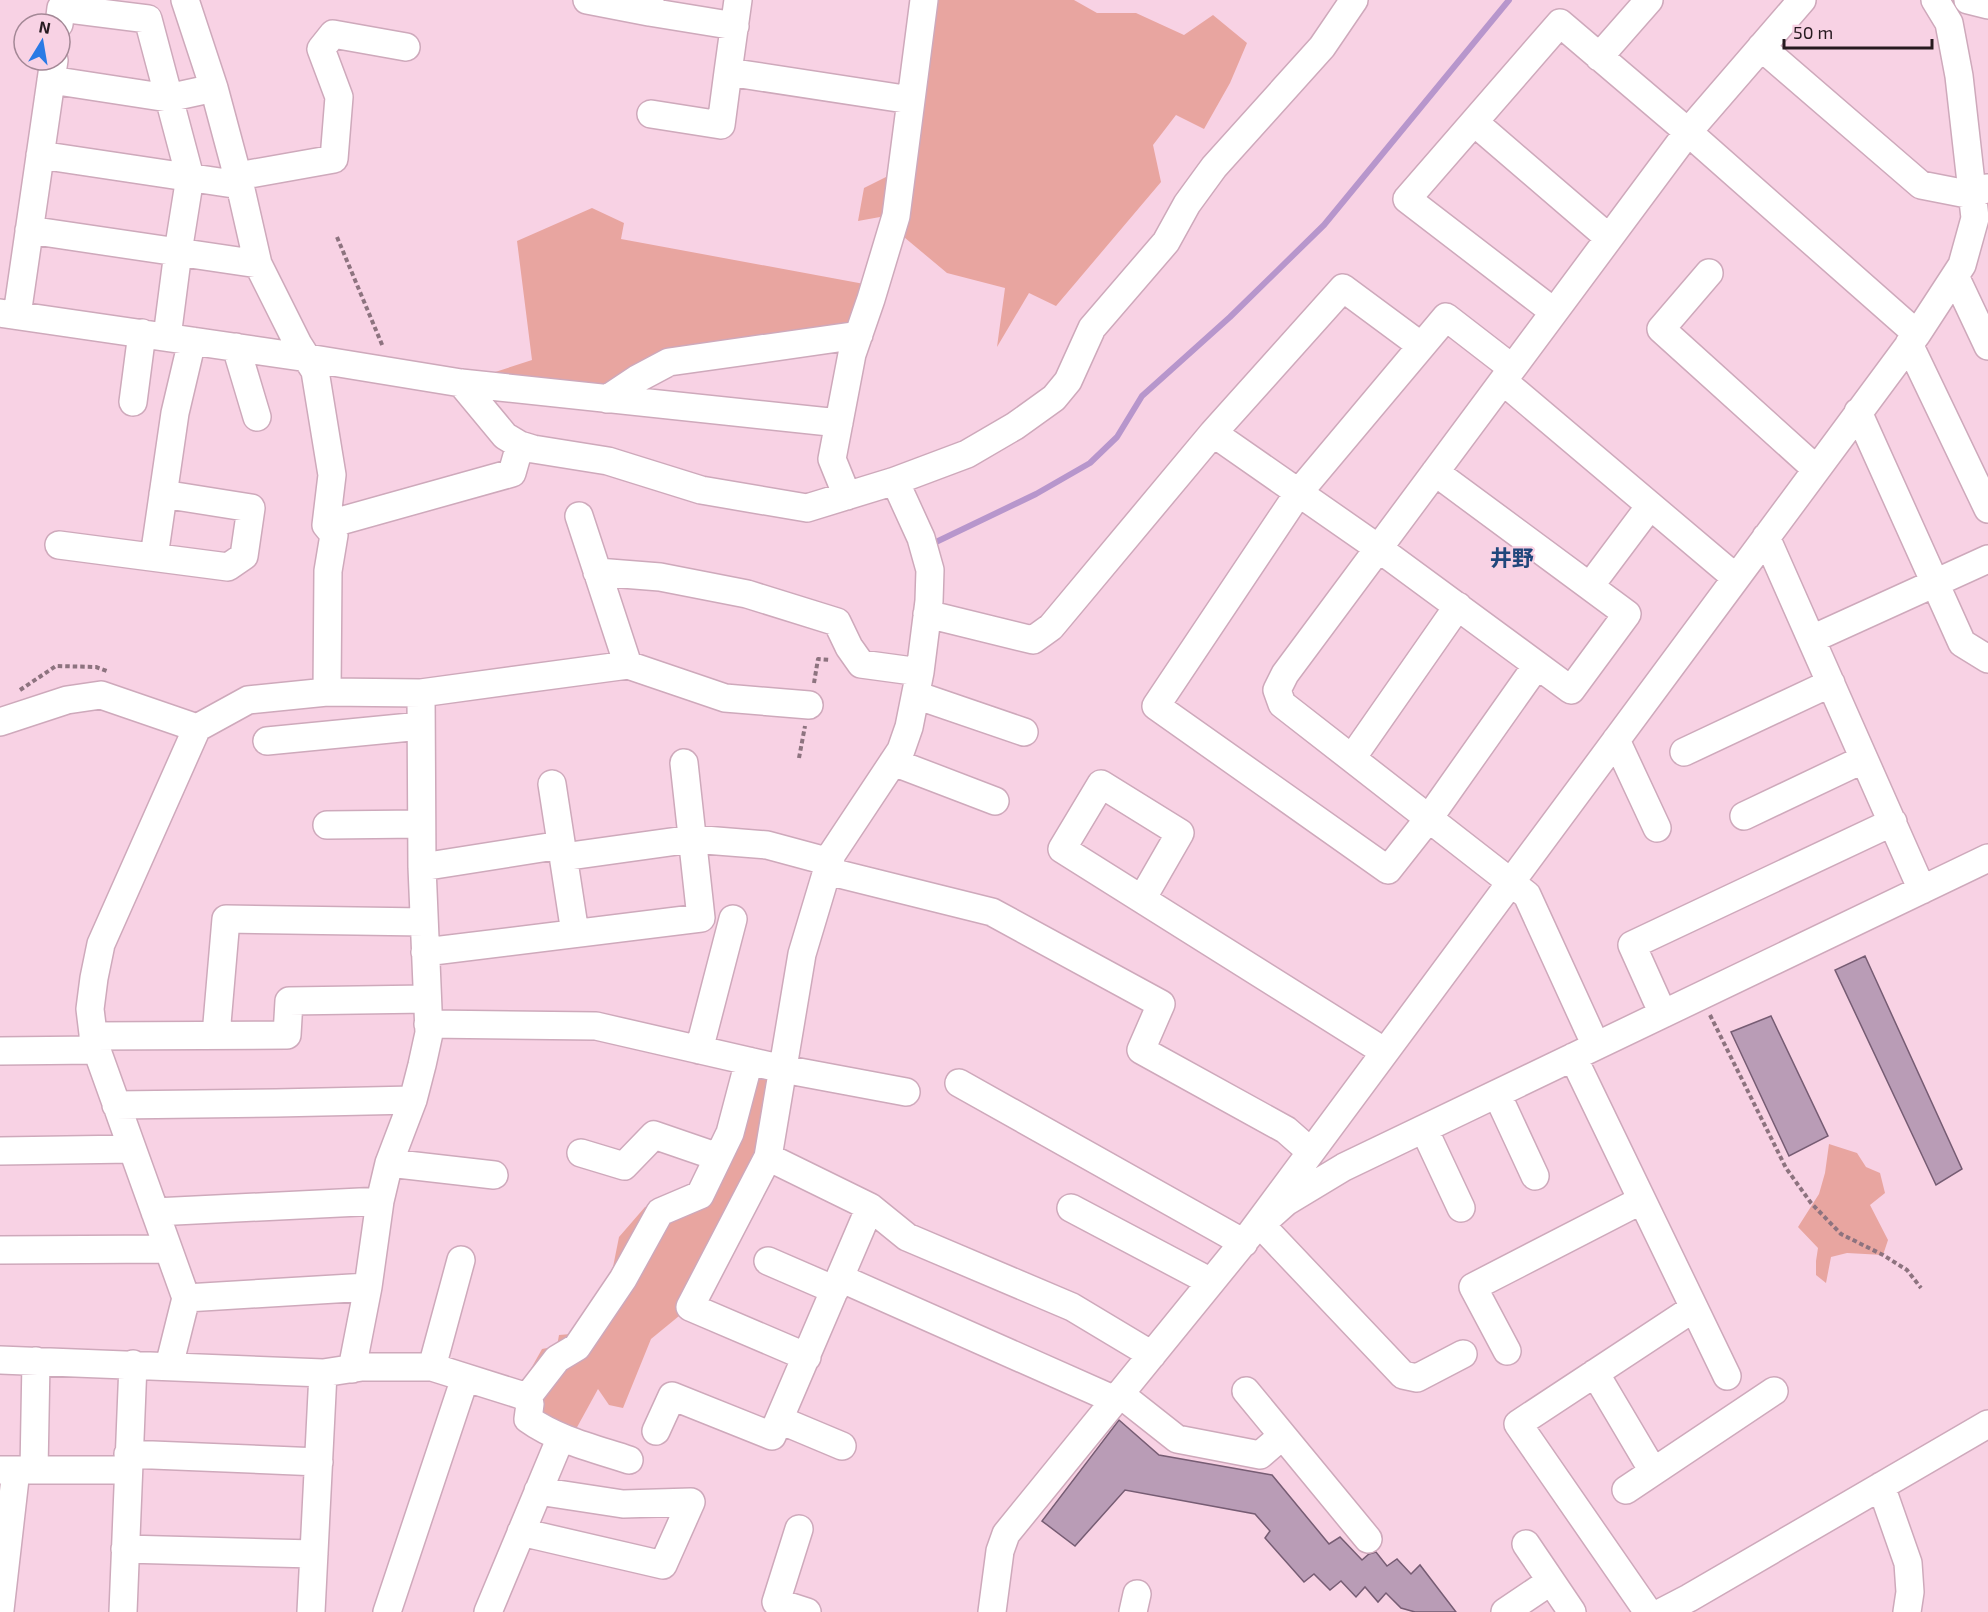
<svg xmlns="http://www.w3.org/2000/svg" width="1988" height="1612" font-family="'Exo 2','Noto Sans JP',sans-serif">
<style>
.green{fill:#e8a5a0}
.lines{fill:none;stroke-linecap:round;stroke-linejoin:round}
.stream{stroke:#b796cc;stroke-width:6}
.building{fill:#b99cb6;stroke:#765c73;stroke-width:1.5}
.minor-casing{stroke:#cea9bb;stroke-width:30}
.path{stroke:#8d737f;stroke-width:4;stroke-dasharray:4.5 3;stroke-linecap:butt}
.minor{stroke:#fff;stroke-width:27}
.labels{text-anchor:middle;stroke-width:4.5;stroke-linejoin:round;paint-order:stroke}
.quarter-label{font-size:22px;font-weight:bold;fill:#20467b;stroke:#f8d2e4}
</style>
<rect width="100%" height="100%" fill="#f8d2e4"/>
<path class="green" d="M925,0H1074L1097,13H1136L1184,35L1213,15L1247,43L1230,83L1204,129L1176,115L1153,145L1161,182L1056,306L1029,293L997,347L1005,288L947,273L880,217L858,221L864,188L902,169Z
M592,208L624,223L621,239L875,286L859,335L669,362L607,399L461,383L532,360L517,241Z
M749,1061L783,1069L768,1157L690,1307L651,1339L623,1408L609,1405L598,1389L570,1440L528,1419L523,1383L542,1349L557,1346L559,1335L571,1334L599,1294L613,1267L619,1237L645,1207L691,1190Z
M1829,1144L1857,1153L1866,1167L1880,1173L1885,1193L1870,1205L1888,1240L1883,1255L1847,1253L1831,1257L1826,1283L1816,1275V1261L1818,1248L1798,1227L1819,1194L1825,1173Z"/>
<g class="lines">
<path class="stream" d="M936,542L1036,494L1090,463L1117,437L1142,396L1230,317L1324,225L1509,0"/>
</g>
<path class="building" d="M1865,956L1962,1169L1936,1185L1835,970Z
M1771,1016L1828,1136L1789,1156L1731,1032Z
M1119,1420L1159,1455L1272,1475L1329,1544L1340,1537L1362,1560L1369,1554L1376,1552L1387,1566L1397,1559L1411,1574L1420,1565L1456,1612H1415L1401,1608L1386,1593L1378,1602L1365,1587L1356,1597L1341,1581L1330,1590L1314,1574L1304,1582L1265,1538L1270,1531L1255,1514L1125,1490L1075,1546L1042,1521Z"/>
<g class="lines">
<defs>
<path id="minor" d="M185,0L214,88L240,185L258,264L298,344L315,371L332,475L326,525L334,535L328,571L327,692
M587,0L649,12
M650,0L649,12L735,26
M1968,0L1988,5
M59,24L61,8L148,19L190,177L178,252L167,337
M1761,47L1921,185L1972,195L1987,188
M1599,57L1649,0
M728,72L738,0
M51,80L168,98L214,88
M651,114L721,125L728,72L911,100
M1474,122L1609,238
M40,155L240,185
M238,176L334,159L339,97L321,49L333,34L406,47
M29,230L258,264
M1709,273L1661,329L1816,469
M1955,276L1988,346
M1554,312L1407,199L1560,23L1688,132L1917,334
M0,313L308,358L461,383L839,423
M17,315L54,60
M1909,344L1988,509
M236,347L257,417
M1512,368L1446,317L1299,492L1156,706L1388,870L1429,818L1537,665
M1503,381L1736,578
M461,383L505,436L520,445L533,449L608,461L701,490L807,508L895,481L967,454L1015,426L1054,398L1068,381L1092,328L1166,242L1187,204L1214,167L1322,47L1354,0
M607,399L637,379L669,362L859,335
M133,402L142,333
M1858,412L1962,643L1988,659
M1213,433L1378,548L1571,690L1627,614L1435,472
M847,496L832,459L852,354L871,299L896,216L924,0
M579,516L628,665
M326,525L512,473L520,445
M1766,537L1922,890
M59,545L228,567L244,556L251,508L163,494
M154,557L175,413L192,341
M597,572L660,577L747,594L837,622L849,647L861,664L920,672
M1590,586L1650,506
M927,614L1033,640L1051,627L1213,433L1343,288L1420,345
M1812,639L1988,559
M916,695L1024,732
M0,722L67,700L101,695L197,728
M1616,740L1657,828
M267,741L421,726
M1684,752L1831,683
M1352,758L1458,606
M893,762L995,801
M552,784L575,933
M1744,816L1864,759
M327,825L421,824
M563,857L692,839L767,845L830,862
M422,867L561,845
M827,871L992,912L1161,1004L1141,1050L1286,1130L1311,1152
M1142,899L1180,833L1101,784L1062,849L1385,1052
M425,952L701,918L684,763
M1663,1014L1632,945L1893,822
M428,1024L596,1026L783,1069L906,1092
M216,1035L226,919L424,922
M93,1036L287,1035L289,1001L427,999
M1596,1046L1527,895L1282,704L1277,690L1285,674L1688,132L1802,0
M699,1050L733,919
M0,1051L96,1050
M1573,1057L1727,1376
M959,1083L1244,1243
M1497,1094L1535,1176
M116,1105L276,1103L413,1100
M1424,1129L1461,1208
M0,1151L132,1149
M581,1153L624,1166L654,1135L718,1157
M389,1163L494,1175
M870,1207L907,1237L1072,1307L1152,1355
M1071,1208L1211,1282
M155,1212L380,1201
M1261,1225L1403,1375L1417,1378L1463,1354
M1251,1233L1917,334L1962,265L1975,218L1959,76L1949,23L1935,0
M0,1250L168,1249
M768,1261L835,1290
M840,1278L1115,1400
M186,1298L368,1287
M1507,1351L1473,1287L1642,1200
M807,1357L690,1307L768,1157L802,954L832,854L901,750L909,727L920,672L929,601L930,570L921,538L895,481
M0,1360L323,1373L362,1367H432L524,1396L530,1404L528,1419C557,1440 596,1449 629,1460
M169,1366L186,1298L94,1042L90,1009L94,978L101,944L197,728L248,700L327,692L421,693L628,665L725,698L809,705
M432,1367L461,1260
M352,1369L368,1287L380,1201L389,1163L413,1100L422,1065L429,1033L422,867L421,693
M1595,1373L1653,1471
M1246,1391L1368,1539
M1120,1394L1177,1439L1260,1455L1282,1436
M526,1399L557,1359L577,1347L623,1279L660,1212L700,1195L730,1133L749,1061
M780,1420L842,1446
M656,1431L672,1396L772,1436L870,1207L768,1157
M128,1454L319,1462
M0,1470H128
M34,1470L36,1361
M1881,1486L1908,1563L1910,1592L1907,1612
M1626,1490L1774,1391
M799,1529L776,1602L807,1612
M521,1532L663,1565L691,1502L623,1504L538,1491
M1526,1544L1572,1612
M125,1549L314,1554
M0,1610L16,1470
M123,1612L133,1364
M311,1612L323,1373
M387,1612L465,1378
M488,1612L561,1437
M992,1612L1000,1551L1006,1534L1251,1233L1286,1202L1344,1167L1988,858
M1133,1612L1137,1594
M1505,1612L1551,1581
M1648,1612L1518,1424L1694,1308
M1662,1612L1689,1598L1988,1424"/>
</defs>
<use href="#minor" class="minor-casing"/>
<path class="path" d="M337,237L383,347
M814,683L818,659L831,660
M20,690L56,666L96,667L107,671
M799,758L805,726
M1710,1015L1786,1168L1811,1203L1841,1234L1883,1255L1907,1270L1921,1288"/>
<use href="#minor" class="minor"/>
</g>
<g class="labels">
<g class="quarter-label">
<text x="1512" y="566">井野</text>
</g>
</g>
<g transform="translate(42 42) rotate(11)"><circle r="28" fill="#f8d2e4" stroke="#a48896" stroke-width="1.5"/>
<path d="M0-4.5L10 22L0 15L-10 22Z" fill="#2a7ae5"/>
<text y="-9" font-size="16" font-weight="bold" text-anchor="middle" fill="#271a20">N</text>
</g>
<path d="M1784 39v9h148v-9" fill="none" stroke="#271a20" stroke-width="3"/>
<text x="1793" y="39" font-size="18" fill="#271a20" stroke="#f8d2e4" stroke-width="4.5" paint-order="stroke">50 m</text>
</svg>
